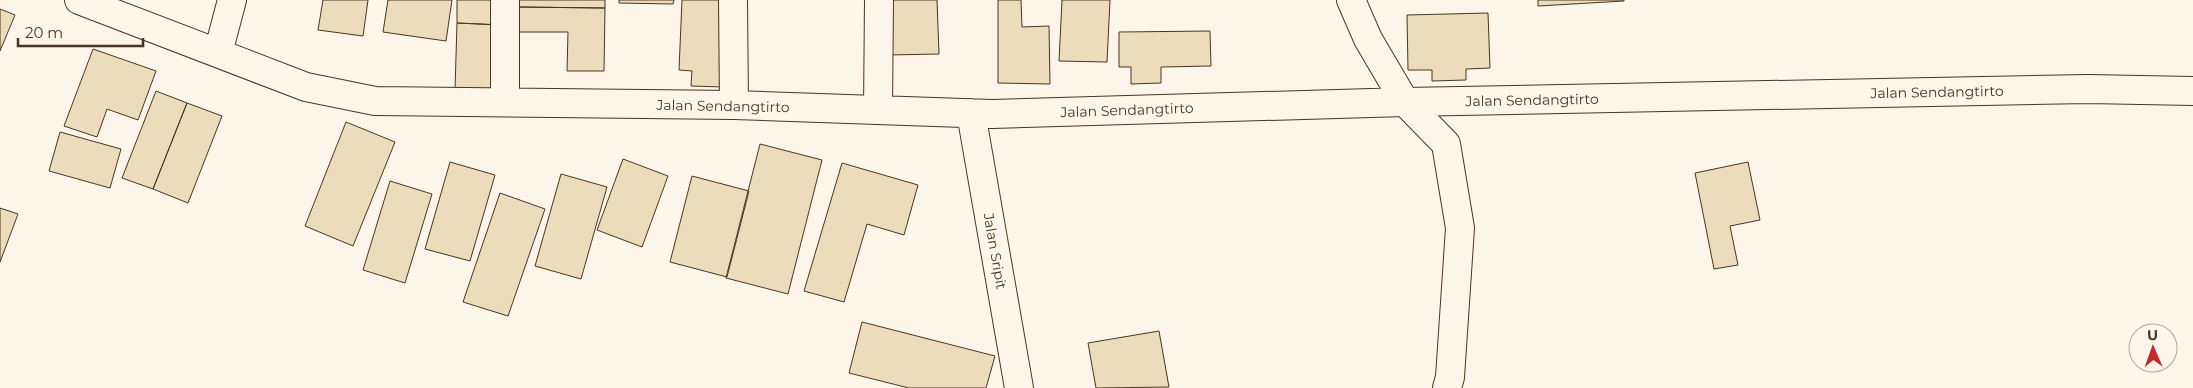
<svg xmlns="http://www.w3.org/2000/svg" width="2193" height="388" font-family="Montserrat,sans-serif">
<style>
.building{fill:#ecdcbc;stroke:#4a3520}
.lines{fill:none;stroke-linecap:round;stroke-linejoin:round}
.minor-casing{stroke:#4a3520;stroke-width:30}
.minor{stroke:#fbf6e9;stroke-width:28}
.labels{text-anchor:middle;stroke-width:4;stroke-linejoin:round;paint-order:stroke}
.street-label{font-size:14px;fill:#4a3520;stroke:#fbf6e9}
</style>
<rect width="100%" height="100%" fill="#fbf6e9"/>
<path class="building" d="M323,0H368L363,36L318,30Z
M388,0H452L446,41L383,32Z
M457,0H502V25L457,23Z
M518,0H605V8L518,7Z
M619,0H674L673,4L619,3Z
M682,0H727L723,87L691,86L692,71L679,70Z
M886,0H937L939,54L888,55Z
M998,0H1021L1022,27L1049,26L1050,84L998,83Z
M1062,0H1110L1107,62L1059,61Z
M1538,0H1624V1L1538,6Z
M518,7L605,8L604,71H567L568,32H517Z
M0,9L15,15L0,51Z
M1488,13L1490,68L1466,69V80L1432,81V70H1408L1407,15Z
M457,23L502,25L501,91L455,90Z
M1210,31L1211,66L1161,67V83L1131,84V67H1119V32Z
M93,49L156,71L138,120L107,109L97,137L64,126Z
M156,91L187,103L153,189L122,178Z
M187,103L222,116L188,203L153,189Z
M346,122L395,142L353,246L305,226Z
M60,132L121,149L110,188L49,171Z
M760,144L822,160L788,294L726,278Z
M623,159L668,176L642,247L597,230Z
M450,162L495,175L470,261L425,249Z
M1748,162L1760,220L1730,226L1738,265L1714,269L1695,173Z
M842,163L918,185L904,235L867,224L844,302L804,291Z
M561,174L607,187L581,279L535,266Z
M692,176L749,191L727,277L670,262Z
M390,181L432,194L405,283L363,270Z
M500,193L545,209L508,316L463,302Z
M0,208L18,214L0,262Z
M862,322L995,356L986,388H909L849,373Z
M1159,331L1169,387L1096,388L1088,343Z"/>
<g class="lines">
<defs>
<path id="minor" d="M79,0L306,87L375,101L734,105L992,114L1405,102L2088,89L2193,91
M733,0L734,105
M1351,0L1368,39L1405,102L1446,144L1460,228L1450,377L1447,388
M218,53L232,0
M505,102V0
M878,110L879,0
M971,113L1019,388"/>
</defs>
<use href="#minor" class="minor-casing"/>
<use href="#minor" class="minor"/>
</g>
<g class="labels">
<g class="street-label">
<text transform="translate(1937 92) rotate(-1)" y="5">Jalan Sendangtirto</text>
<text transform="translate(1532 100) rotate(-1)" y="5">Jalan Sendangtirto</text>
<text transform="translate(723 106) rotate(1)" y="5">Jalan Sendangtirto</text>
<text transform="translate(1127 110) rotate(-2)" y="5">Jalan Sendangtirto</text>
<text transform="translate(995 251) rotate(80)" y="5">Jalan Sripit</text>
</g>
</g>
<g transform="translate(2153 348) rotate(358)"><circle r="24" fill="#fbf6e9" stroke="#b4a999"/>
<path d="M0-4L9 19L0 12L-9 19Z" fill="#c62828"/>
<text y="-8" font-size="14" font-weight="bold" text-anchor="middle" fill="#4a3520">U</text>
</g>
<path d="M18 38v8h125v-8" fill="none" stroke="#4a3520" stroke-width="2.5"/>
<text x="25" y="38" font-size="15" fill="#4a3520" stroke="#fbf6e9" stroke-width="4" paint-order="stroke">20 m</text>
</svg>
